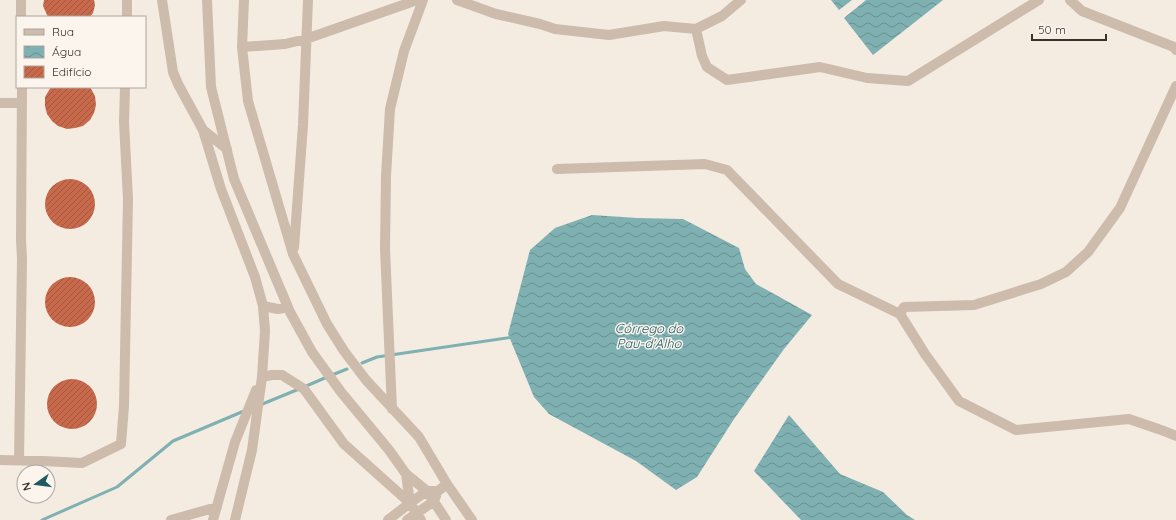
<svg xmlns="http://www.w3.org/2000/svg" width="1176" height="520" font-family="Quicksand,sans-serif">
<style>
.water{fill:url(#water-waves)}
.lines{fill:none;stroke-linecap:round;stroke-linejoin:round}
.stream{stroke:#7fb0b2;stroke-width:3}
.building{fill:url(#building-hatch)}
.minor{stroke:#cdbbac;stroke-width:10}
.labels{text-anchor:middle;stroke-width:3;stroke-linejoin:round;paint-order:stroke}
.water-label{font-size:13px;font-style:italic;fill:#1f5a5e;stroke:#fbf5ee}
</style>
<defs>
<pattern id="water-waves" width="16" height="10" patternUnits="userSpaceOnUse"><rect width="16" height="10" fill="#7fb0b2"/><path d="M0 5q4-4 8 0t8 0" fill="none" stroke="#699091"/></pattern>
<pattern id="building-hatch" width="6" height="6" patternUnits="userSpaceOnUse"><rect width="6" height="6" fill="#c8694b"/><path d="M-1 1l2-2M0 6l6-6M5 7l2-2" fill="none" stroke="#a4573f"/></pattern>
</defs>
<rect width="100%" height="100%" fill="#f4ebe1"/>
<path class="water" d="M831,0H852L839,10Z
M866,0H943L873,55L844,18Z
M592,215L637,218L683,219L739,248L745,269L756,284L812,315L784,349L734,419L697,477L676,490L636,461L549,414L534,397L508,334L530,250L555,228Z
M789,415L840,474L883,492L907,515L915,520H801L754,471Z"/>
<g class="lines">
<path class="stream" d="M362,363L377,357L513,337
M332,375L347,369
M304,387L327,377
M260,405L299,389
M42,520L117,487L173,441L244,411"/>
</g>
<path class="building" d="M44,0H94L95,5L93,13L90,17H48L43,6Z
M51,87H90L95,96L96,105L94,113L90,120L83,126L75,128L67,129L58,126L52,121L47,114L45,106V97Z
M45 204a25 25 0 1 1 50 0a25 25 0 1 1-50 0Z
M45 302a25 25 0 1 1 50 0a25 25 0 1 1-50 0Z
M47 404a25 25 0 1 1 50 0a25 25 0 1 1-50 0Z"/>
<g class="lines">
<path class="minor" d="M21,0V17
M162,0L173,72L178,84L203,130L227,149
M207,0L211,87L234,179L290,312L312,352L341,392L389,450L406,474L427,491L446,520
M244,0L242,47L248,101L293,254L327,324L344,351L366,380L419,437L447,484L472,520
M457,0L496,14L540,24L555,29L609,35L664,26L696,29L722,16L741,0
M1070,0L1082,11L1174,47L1176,50
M127,17V0
M696,29L702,56L707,67L727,80L820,67L867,78L908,81L1039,0
M242,47L285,44L306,39L417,0
M1176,86L1120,208L1088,252L1066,272L1041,284L974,305L904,307L900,314L925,354L959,401L1016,430L1129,419L1164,431L1176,436
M0,103H22
M203,130L221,189L255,277L263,306L265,331L262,377L252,450L235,520
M557,169L705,164L727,170L838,284L900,314
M294,248L303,125L308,0
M263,306L278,309L288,307
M262,377L272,375H282L304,389L344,444L410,503
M392,409L385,249L386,176L390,109L404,51L423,0
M0,460L43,461L82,463L121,444L124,406L128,199L124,122L125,87
M19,460L22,259L21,240L22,87
M406,474L410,503L421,520
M171,520L217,507
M213,520L235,442L256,390
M388,520L410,503L427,491H438L447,484
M407,520L434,501L436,496"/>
</g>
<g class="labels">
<g class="water-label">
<text x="649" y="333">Córrego do<tspan x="649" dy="15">Pau-d'Alho</tspan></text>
</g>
</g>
<rect x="16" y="16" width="130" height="72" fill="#fbf5ee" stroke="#aea6a0"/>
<rect x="24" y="29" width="20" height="6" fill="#cdbbac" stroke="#aea6a0"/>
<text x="52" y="36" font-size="12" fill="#3b302b">Rua</text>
<rect x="24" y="46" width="20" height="12" fill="url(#water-waves)" stroke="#aea6a0"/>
<text x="52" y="56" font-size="12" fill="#3b302b">Água</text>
<rect x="24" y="66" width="20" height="12" fill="url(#building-hatch)" stroke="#aea6a0"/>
<text x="52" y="76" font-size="12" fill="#3b302b">Edifício</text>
<g transform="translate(36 484) rotate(256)"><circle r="19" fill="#fbf5ee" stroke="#aea6a0"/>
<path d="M0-3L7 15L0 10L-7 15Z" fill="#1f5a5e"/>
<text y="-6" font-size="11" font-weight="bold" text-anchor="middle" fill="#3b302b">N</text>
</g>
<path d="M1032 34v6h74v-6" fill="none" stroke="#3b302b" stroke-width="2"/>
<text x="1038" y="34" font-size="12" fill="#3b302b" stroke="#fbf5ee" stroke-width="3" paint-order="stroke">50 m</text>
</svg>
